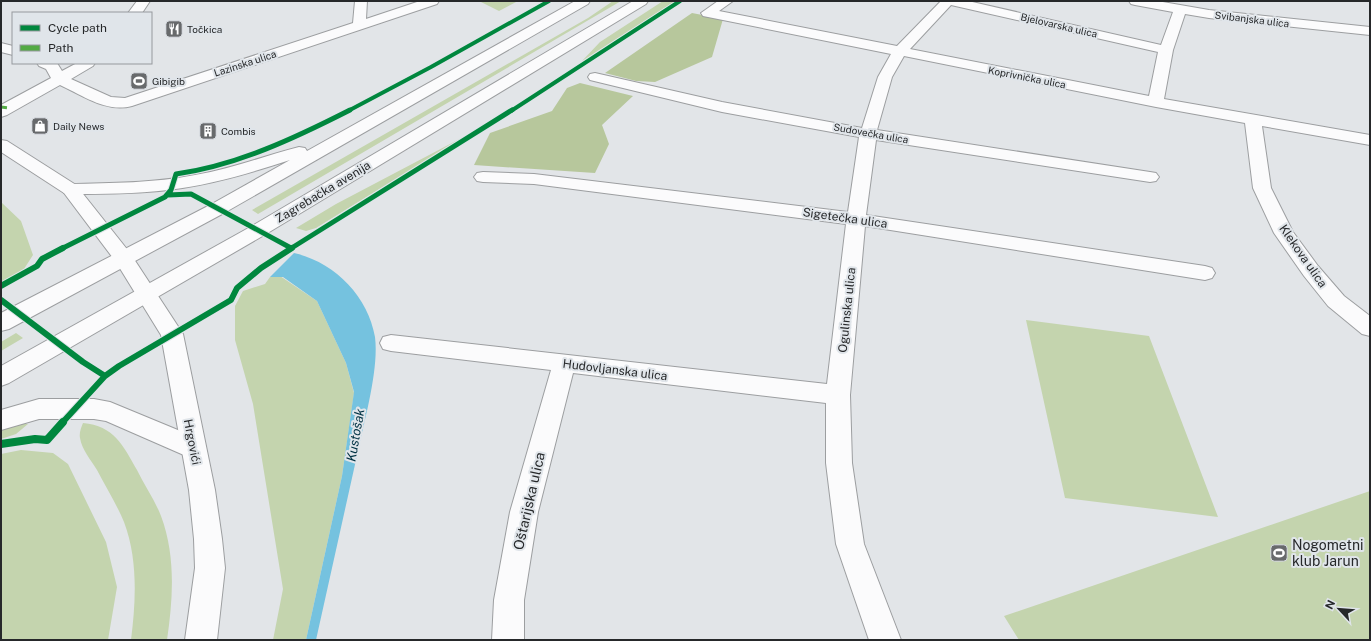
<svg xmlns="http://www.w3.org/2000/svg" width="1371" height="641" font-family="'Public Sans',sans-serif">
<style>
.green{fill:#c4d4ae}
.forest{fill:#b7c79c}
.water{fill:#75c2df}
.lines{fill:none;stroke-linecap:round;stroke-linejoin:round}
.minor-casing{stroke:#9c9ea0;stroke-width:2}
.tertiary-casing{stroke:#9c9ea0;stroke-width:2}
.secondary-casing{stroke:#9c9ea0;stroke-width:2}
.minor{fill:#fbfbfc;fill-rule:evenodd}
.tertiary{fill:#fbfbfc;fill-rule:evenodd}
.secondary{fill:#fbfbfc;fill-rule:evenodd}
.quiet{stroke:#53aa44;stroke-width:3;stroke-dasharray:6 3;stroke-linecap:butt}
.cycleway-far3-casing{stroke:#e0e5ea;stroke-width:5.5}
.cycleway-far2-casing{stroke:#e0e5ea;stroke-width:7}
.cycleway-far1-casing{stroke:#e0e5ea;stroke-width:8}
.cycleway-casing{stroke:#e0e5ea;stroke-width:10}
.cycleway-far3{stroke:#00873e;stroke-width:4}
.cycleway-far2{stroke:#00873e;stroke-width:5}
.cycleway-far1{stroke:#00873e;stroke-width:6}
.cycleway{stroke:#00873e;stroke-width:8}
.labels{text-anchor:middle;stroke-width:4;stroke-linejoin:round;paint-order:stroke}
.far-street-label{font-size:10px;fill:#26282a;stroke:#e0e5ea}
.far-poi-label{font-size:10px;fill:#26282a;stroke:#e0e5ea;text-anchor:start}
.street-label{font-size:12px;fill:#26282a;stroke:#e0e5ea}
.water-label{font-size:13px;font-style:italic;fill:#003243;stroke:#e0e5ea}
.near-street-label{font-size:14px;fill:#26282a;stroke:#e0e5ea}
.near-poi-label{font-size:14px;fill:#26282a;stroke:#e0e5ea;text-anchor:start}
</style>
<rect width="100%" height="100%" fill="#e2e5e8"/>
<path class="green" d="M479,1H518L499,11Z
M613,1H621L258,214L252,210L588,18Z
M663,1H675L582,61L600,42Z
M469,134L316,228L306,231L296,228L336,204Z
M1,202L21,221L33,255L24,269L1,283Z
M280,276L317,301L346,363L354,393L342,476L306,640H273L283,589L253,404L235,340V306L243,291L265,284L270,277Z
M1026,320L1149,336L1218,517L1065,498Z
M16,333L23,338L1,351V342Z
M83,423C114,426 123,445 137,470C144,485 155,500 161,516C176,556 173,599 167,640H131C136,601 138,559 124,522C117,505 106,487 97,470C91,460 82,450 80,438C79,433 81,428 83,423Z
M23,424H28L16,434L1,439V429Z
M21,450L53,453L68,464L106,542L117,587L108,640H1V454Z
M1370,491V640H1019L1004,616Z"/>
<path class="forest" d="M692,13L723,19L712,57L655,82L636,81L605,73Z
M580,83L633,96L602,125L609,144L595,173L474,165L490,133L552,111L567,88Z"/>
<path class="water" d="M294,253C334,262 368,296 375,337C379,369 365,418 358,451C344,514 330,577 316,640H306L342,476L354,392L346,363L317,301L283,277H270Z"/>
<g class="lines">
<defs>
<path id="minor" d="M137,1H150L142,13H128Z
M355,1H367L366,19L420,1H439L437,4L132,106C106,113 82,95 60,85L7,115L1,117V105L51,78L46,69L39,66L37,63H57L62,71L77,63H95L93,66L71,79L111,97L125,98L353,23Z
M718,1H733L719,11L897,46L941,1H968L1161,45L1173,12L1135,5L1131,4L1129,1H1157L1209,10L1370,27V35L1209,18L1185,14L1173,50L1164,99L1370,135V145L1262,126L1271,188L1293,232L1318,266L1344,296L1370,316V336L1362,334L1328,306L1304,276L1274,233L1253,188L1245,123L1156,107L904,56L892,77L877,130L1150,172L1156,173L1159,177L1156,181L1150,182L876,140L866,215L1205,266L1212,268L1215,273L1212,278L1205,280L865,226L850,395L852,463L864,544L901,640H869L836,544L826,463V403L573,373L538,512L524,600V640H492L494,600L510,512L551,370L391,351L383,349L380,343L383,337L391,335L827,384L846,224L534,184L483,182L477,181L474,177L477,173L483,172L534,174L848,212L859,137L722,112L590,80L588,77L590,74L595,73L722,102L862,128L878,77L891,54L703,16L701,13ZM951,5L1158,52L1149,96L910,49Z
M1,43L13,46V55L1,52Z"/>
<path id="tertiary" d="M1,140L7,141L76,185L130,253L183,334L215,490L222,539L225,568L217,640H185L195,568L194,539L189,490L161,335L116,262L64,193L1,152Z"/>
<path id="secondary" d="M575,1H590L588,4L224,213L9,329L1,331V313L210,205L290,160C250,173 210,185 168,190C136,194 103,194 70,194L64,193L61,189L64,185L70,184C112,183 154,183 195,175C231,169 264,156 299,147L305,148L307,151Z
M633,1H648L646,4L266,234L9,383L1,386V366L252,226Z
M39,399H94L110,402L202,440L206,448L202,456L193,459L106,421L94,419H39L1,430V410Z"/>
</defs>
<use href="#minor" class="minor-casing"/>
<use href="#tertiary" class="tertiary-casing"/>
<use href="#secondary" class="secondary-casing"/>
<use href="#minor" class="minor"/>
<use href="#tertiary" class="tertiary"/>
<use href="#secondary" class="secondary"/>
<path class="quiet" d="M1,107L9,108"/>
<defs>
<path id="cycleway-far3" d="M348,111L431,67L549,1
M511,111L680,1"/>
<path id="cycleway-far2" d="M168,195L191,194L291,248
M61,249L165,197L171,190L176,174C238,165 295,138 350,110
M290,249L512,110"/>
<path id="cycleway-far1" d="M1,286L37,266L42,259L63,248
M1,300L83,362L105,376
M62,423L105,376L119,366L231,300L237,288L261,268L292,248"/>
<path id="cycleway" d="M1,444L35,439L47,440L63,422"/>
</defs>
<use href="#cycleway-far3" class="cycleway-far3-casing"/>
<use href="#cycleway-far2" class="cycleway-far2-casing"/>
<use href="#cycleway-far1" class="cycleway-far1-casing"/>
<use href="#cycleway" class="cycleway-casing"/>
<use href="#cycleway-far3" class="cycleway-far3"/>
<use href="#cycleway-far2" class="cycleway-far2"/>
<use href="#cycleway-far1" class="cycleway-far1"/>
<use href="#cycleway" class="cycleway"/>
</g>
<defs>
<symbol id="restaurant-square" viewBox="-11 -11 22 22"><rect x="-9" y="-9" width="18" height="18" rx="4" fill="#686a6c" stroke="#e0e5ea"/><path d="M-5-6h1v4h1v-4h1v4h1v-4h1v5L-1.5 .5V6h-2V.5L-5-1ZM5-6V6H3V1.5H1.5Q1.5-4 5-6Z" fill="#fff"/></symbol>
<symbol id="stadium-square" viewBox="-11 -11 22 22"><rect x="-9" y="-9" width="18" height="18" rx="4" fill="#686a6c" stroke="#e0e5ea"/><path d="M0-5a6.5 5 0 1 0 0 10a6.5 5 0 1 0 0-10ZM-3.5-1.8h7v3.6h-7Z" fill="#fff"/></symbol>
<symbol id="shop-square" viewBox="-11 -11 22 22"><rect x="-9" y="-9" width="18" height="18" rx="4" fill="#686a6c" stroke="#e0e5ea"/><path d="M-5-2.5h2.3a2.7 3.5 0 0 1 5.4 0H5L5.5 6h-11ZM-1.5-2.5h3a1.5 2.3 0 0 0-3 0Z" fill="#fff"/></symbol>
<symbol id="building-square" viewBox="-11 -11 22 22"><rect x="-9" y="-9" width="18" height="18" rx="4" fill="#686a6c" stroke="#e0e5ea"/><path d="M-4-6H4V6H1V3H-1V6H-4ZM-2.5-4.3h1.7v1.8h-1.7ZM.8-4.3h1.7v1.8H.8ZM-2.5-1h1.7V.8h-1.7ZM.8-1h1.7V.8H.8Z" fill="#fff"/></symbol>
</defs>
<g fill-rule="evenodd">
<use href="#restaurant-square" x="164" y="19" width="20" height="20"/>
<use href="#stadium-square" x="129" y="71" width="20" height="20"/>
<use href="#shop-square" x="30" y="116" width="20" height="20"/>
<use href="#building-square" x="198" y="121" width="20" height="20"/>
<use href="#stadium-square" x="1269" y="543" width="20" height="20"/>
</g>
<g class="labels">
<g class="far-street-label">
<text transform="translate(1252 19) rotate(7)" y="4">Svibanjska ulica</text>
<text transform="translate(1059 25) rotate(13)" y="4">Bjelovarska ulica</text>
<text transform="translate(245 63) rotate(-18)" y="4">Lazinska ulica</text>
<text transform="translate(1027 77) rotate(11)" y="4">Koprivnička ulica</text>
<text transform="translate(871 133) rotate(10)" y="4">Sudovečka ulica</text>
</g>
<g class="far-poi-label">
<text x="187" y="33">Točkica</text>
<text x="152" y="85">Gibigib</text>
<text x="53" y="130">Daily News</text>
<text x="221" y="135">Combis</text>
</g>
<g class="street-label">
<text transform="translate(323 192) rotate(-31)" y="4">Zagrebačka avenija</text>
<text transform="translate(845 218) rotate(8)" y="4">Sigetečka ulica</text>
<text transform="translate(1303 256) rotate(55)" y="4">Klekova ulica</text>
<text transform="translate(847 310) rotate(-84)" y="4">Ogulinska ulica</text>
<text transform="translate(615 370) rotate(7)" y="4">Hudovljanska ulica</text>
<text transform="translate(192 442) rotate(79)" y="4">Hrgovići</text>
</g>
<g class="water-label">
<text transform="translate(355 435) rotate(-80)" y="5">Kustošak</text>
</g>
<g class="near-street-label">
<text transform="translate(529 501) rotate(-77)" y="5">Oštarijska ulica</text>
</g>
<g class="near-poi-label">
<text x="1292" y="550">Nogometni<tspan x="1292" dy="16">klub Jarun</tspan></text>
</g>
</g>
<rect width="1371" height="641" fill="none" stroke="#26282a" stroke-width="4"/>
<rect x="12" y="12" width="140" height="52" fill="#e0e5ea" stroke="#96999d"/>
<rect x="20" y="25" width="20" height="6" fill="#00873e" stroke="#96999d"/>
<text x="48" y="32" font-size="12" fill="#26282a">Cycle path</text>
<rect x="20" y="45" width="20" height="6" fill="#53aa44" stroke="#96999d"/>
<text x="48" y="52" font-size="12" fill="#26282a">Path</text>
<g transform="translate(1339 609) rotate(296)" stroke="#e0e5ea" stroke-width="3" paint-order="stroke">
<path d="M0-3L7 15L0 10L-7 15Z" fill="#26282a"/>
<text y="-6" font-size="11" font-weight="bold" text-anchor="middle" fill="#26282a">N</text>
</g>
</svg>
